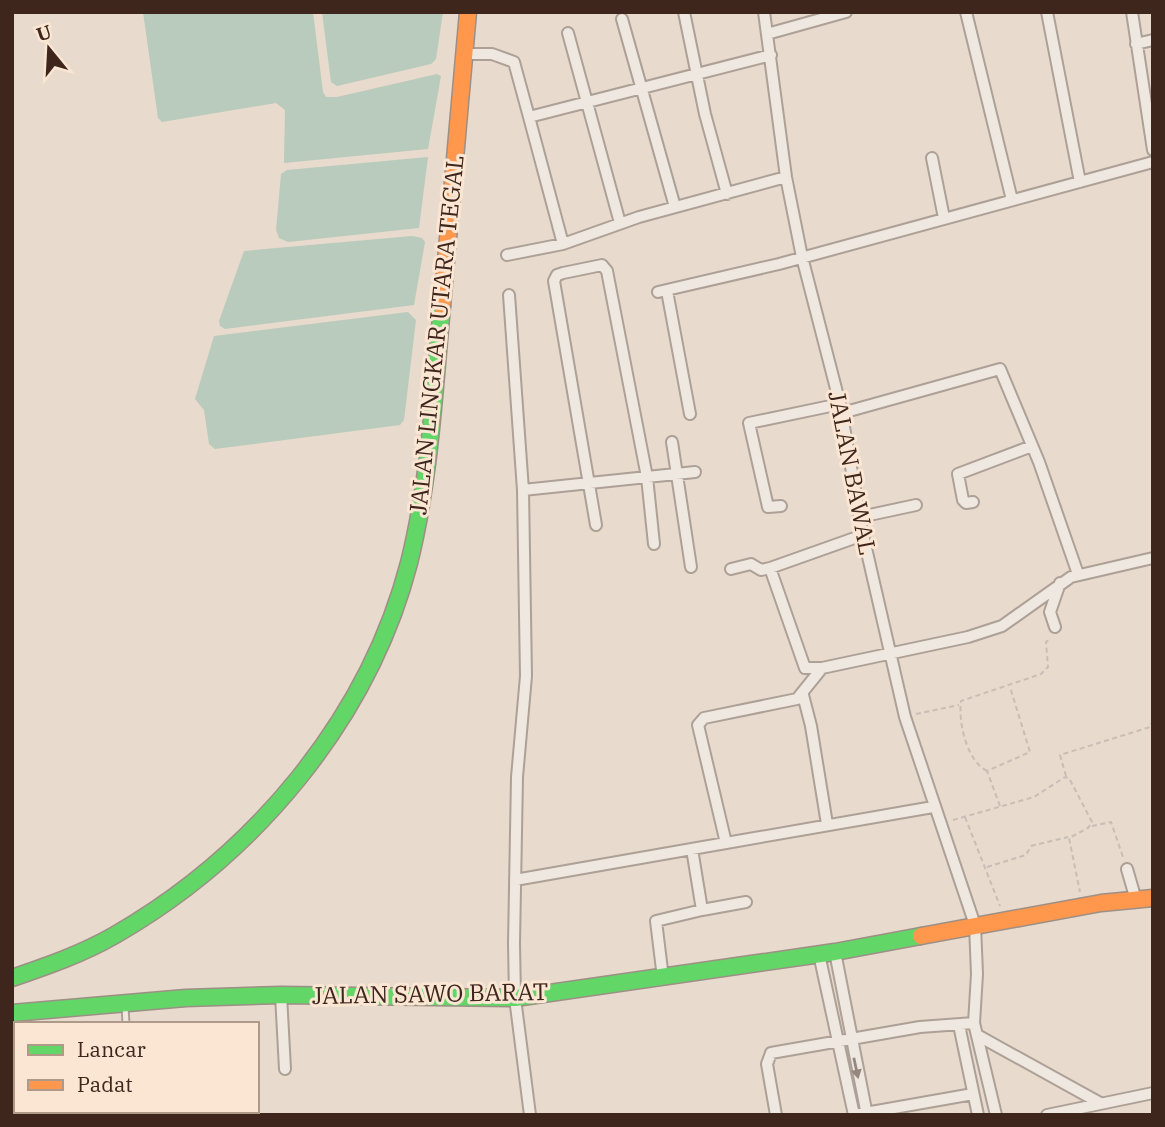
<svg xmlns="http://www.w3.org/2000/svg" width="1165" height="1127" font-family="'IBM Plex Serif',serif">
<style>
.water{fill:#b8cbbc}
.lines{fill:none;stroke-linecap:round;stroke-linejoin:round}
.lane-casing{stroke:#ada096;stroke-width:9}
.street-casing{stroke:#ada096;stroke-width:14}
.fast-casing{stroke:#9d8f86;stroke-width:19}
.slow-casing{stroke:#9d8f86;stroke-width:19}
.path{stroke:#c8beb6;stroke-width:2;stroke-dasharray:5 3.5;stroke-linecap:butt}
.lane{stroke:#efe8e0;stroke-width:5}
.street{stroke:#efe8e0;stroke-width:10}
.fast{stroke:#63d668;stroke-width:16}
.slow{stroke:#ff974d;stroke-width:16}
.oneway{fill:#96877e}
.labels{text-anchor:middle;stroke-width:6;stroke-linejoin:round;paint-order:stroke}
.street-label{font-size:24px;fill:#3e261c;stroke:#fae6d2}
</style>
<rect width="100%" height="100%" fill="#e8dacc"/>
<path class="water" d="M143,12H313L323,92L326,97H337L437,74L441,76L428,149L284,163L285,110L276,103L162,122L158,118Z
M322,12H443L436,59L431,64L337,86L331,82Z
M428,157L419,228L288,242L279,238L276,230L281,174L287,170Z
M412,236L422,238L425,242L414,305L225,329L220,326L219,321L244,251Z
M408,312L416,320L404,420L400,425L215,449L209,444L204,410L195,399L214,336Z"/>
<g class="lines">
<defs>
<path id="lane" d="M125,1006L126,1024
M12,1062H16
M12,1099H16
M133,1111L134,1115"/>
<path id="street" d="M684,12L705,114L727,194
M764,12L786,177L802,257L840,404L863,535L905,717L975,925L977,974L974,1023L996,1115
M966,12L1012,200
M1047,12L1080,182
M1132,12L1153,150
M622,19L675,207
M568,33L620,223
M767,34L846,12
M1136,44L1153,40
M464,54H492L514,62L529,117
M932,158L944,218
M563,244L529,117L771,55
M507,255L563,244L639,217L786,177
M667,291L690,414
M658,292L779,264L1153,162
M509,295L523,490
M842,413L1000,369L1039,462L1078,574
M672,442L691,567
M973,502L966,503L963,500L958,474L1032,446
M781,506L768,507L749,423L840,404
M860,517L916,505
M596,525L554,281L557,275L563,273L602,265L607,271L647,477L654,544
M770,568L805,668H822
M731,569L751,564L761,570L770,568L863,535
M1055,627L1050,612L1060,583
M803,695L811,726L827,824
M726,843L933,807
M1127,869L1136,900
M515,880L726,843L698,725L704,718L797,699L822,668L968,637L1002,626L1071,577L1153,558
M702,910L746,902
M835,952L867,1115
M819,954L854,1115L973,1094
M663,978L656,921L702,910L692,849
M281,995L285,1069
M959,1025L978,1115
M977,1035L1100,1103
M530,1115L515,998L514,943L517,777L526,676L523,490L695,472
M776,1115L767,1064L771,1053L920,1027L974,1023
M1047,1115L1153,1093"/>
<path id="fast" d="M12,978C47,966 82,954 115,935C254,855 368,720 409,563C430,479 434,392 442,306
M12,1013L186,998L281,995L515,998L835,952L921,936"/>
<path id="slow" d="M442,306L468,12
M921,936L1101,903L1153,898"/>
</defs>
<use href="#lane" class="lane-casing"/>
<use href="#street" class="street-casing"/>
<use href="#fast" class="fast-casing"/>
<use href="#slow" class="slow-casing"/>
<path class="path" d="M916,714L959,705
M987,771C967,761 958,723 961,701L1041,674L1048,667L1046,642L1050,639
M1066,776L1060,755L1150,727L1153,720
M1000,806L987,771L1030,752L1010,687
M965,817L1000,906
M953,820L1034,797L1065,777L1069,778L1092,822L1088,828L1069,838L1080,892
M1092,826L1111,822L1123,857
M987,867L1026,855L1031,846L1068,837"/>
<use href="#lane" class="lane"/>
<use href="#street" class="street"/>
<use href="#fast" class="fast"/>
<use href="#slow" class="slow"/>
</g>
<defs><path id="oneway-solid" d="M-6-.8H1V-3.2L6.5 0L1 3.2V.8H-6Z" transform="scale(1.75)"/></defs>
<use class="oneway" href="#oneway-solid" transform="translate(856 1068) rotate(78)"/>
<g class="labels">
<g class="street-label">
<text transform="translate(437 335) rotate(-84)" y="8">JALAN LINGKAR UTARA TEGAL</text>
<text transform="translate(852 473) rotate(79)" y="8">JALAN BAWAL</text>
<text transform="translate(430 994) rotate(-1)" y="8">JALAN SAWO BARAT</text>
</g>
</g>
<rect width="1165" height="1127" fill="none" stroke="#3e261c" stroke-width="28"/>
<rect x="14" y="1022" width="245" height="91" fill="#fae6d2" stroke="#af9989" stroke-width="2"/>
<rect x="28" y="1045" width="35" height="10" fill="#63d668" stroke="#af9989" stroke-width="2"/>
<text x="77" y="1057" font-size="21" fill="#3e261c">Lancar</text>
<rect x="28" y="1080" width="35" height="10" fill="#ff974d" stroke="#af9989" stroke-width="2"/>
<text x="77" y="1092" font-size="21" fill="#3e261c">Padat</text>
<g transform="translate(49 49) rotate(342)" stroke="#fae6d2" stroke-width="5" paint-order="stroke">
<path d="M0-5L12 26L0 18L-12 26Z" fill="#3e261c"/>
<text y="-10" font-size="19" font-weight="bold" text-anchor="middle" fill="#3e261c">U</text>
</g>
</svg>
